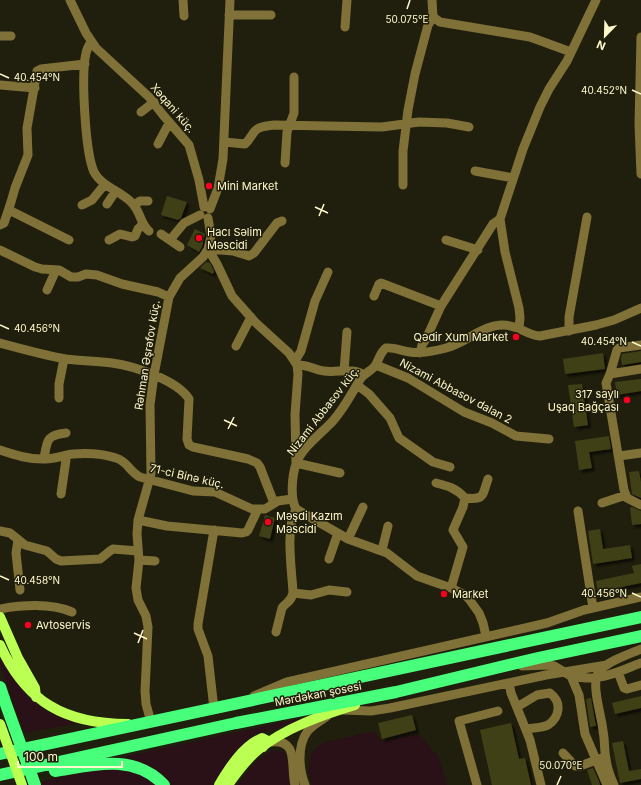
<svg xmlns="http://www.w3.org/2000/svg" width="641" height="785" font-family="Inter,sans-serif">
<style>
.green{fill:#2a1017}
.building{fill:#413f19;filter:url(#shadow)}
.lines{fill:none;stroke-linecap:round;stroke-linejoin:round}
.minor{stroke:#7f7137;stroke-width:9}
.major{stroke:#bcff53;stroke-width:10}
.highway{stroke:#47ff7a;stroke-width:12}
.major-bridge{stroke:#bcff53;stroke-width:10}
.highway-bridge{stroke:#47ff7a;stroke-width:12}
.ticks{fill:none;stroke:#fff9cc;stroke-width:1.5}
.poi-dot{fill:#f70022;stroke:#201f0d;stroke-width:1.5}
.labels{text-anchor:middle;stroke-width:3;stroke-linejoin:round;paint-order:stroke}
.street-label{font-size:11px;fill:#fff9cc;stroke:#201f0d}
.poi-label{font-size:11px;fill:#fff9cc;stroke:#201f0d;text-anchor:start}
.ticks-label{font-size:10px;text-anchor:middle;fill:#fff9cc;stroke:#201f0d;stroke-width:3;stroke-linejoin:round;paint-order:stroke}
</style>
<defs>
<filter id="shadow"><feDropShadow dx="3" dy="3" stdDeviation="1" flood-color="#0009"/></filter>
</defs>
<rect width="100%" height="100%" fill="#201f0d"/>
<path class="green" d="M0,653L11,676L28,697L41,707L55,715L79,723L24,733L0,665Z
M306,717L279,728L255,734L232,758L214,785H172C158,769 144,764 124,757Z
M374,731L382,742L419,734L439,758L447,785H312L308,771L311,754L322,743Z
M274,750L281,751L286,755L293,785H237C248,771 257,757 274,750Z
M105,768L132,769L159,785H41L40,782Z"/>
<path class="building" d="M167,196L187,202L181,218L178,220L161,215Z
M195,229L205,234L202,247L199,252L187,245Z
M206,262L210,263L214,271L213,274L200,268Z
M641,351V362L622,365L621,358L622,354Z
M603,353L605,369L565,374L563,359Z
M641,379V391L617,395L615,382Z
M582,384L588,425L574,427L568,385Z
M609,436L611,449L589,452L592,468L579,470L575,441Z
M639,471L641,482V498L632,494L629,472Z
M632,507L641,511V524L632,525L630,508Z
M265,515L275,518L270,539L259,536Z
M600,529L603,549L630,545L632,558L593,564L588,531Z
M641,564V583L598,592L596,581L634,573L632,566Z
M641,696V708L615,714L612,703Z
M591,698L596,726L590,727L586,699Z
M412,715L416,730L382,739L378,723Z
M511,723L519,759L525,758L531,785H492L480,730Z
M623,741L629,771L641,769V779L620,783L612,743Z
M593,768L599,781L600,785H592L587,770Z"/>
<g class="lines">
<path class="minor" d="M70,0L86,33L96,48L149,97L163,115L189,145L199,180L204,207
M183,0L184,16
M432,0L433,17L440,22L530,37L571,52
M229,15H271
M345,27L347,0
M0,36H11
M641,37L639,124L641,174
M91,42C89,45 87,48 86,53C81,74 85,152 94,172C102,187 121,191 132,203C141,212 140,224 149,231
M0,85L35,88
M141,112L154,102
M224,142L245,144C250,140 251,135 255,131C259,126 268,126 274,125L382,127L419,122L447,123L469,127
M158,144L169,123
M285,163L287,132L294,113V77
M475,171L513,178
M403,185V151L408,110L415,74L428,25L433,17
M107,204L115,192
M82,205L92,200L105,184
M134,205L140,201H148
M210,209L218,188L223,159L230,0
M9,210L69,240
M0,225L4,223L11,202L15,188L28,155L27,128L37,71L41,69L85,64
M161,234L180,247
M109,240L120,234L132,237L135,236L138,229L143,224
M170,240L184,223L200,215
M446,240L478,250
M208,249L217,264L232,296L255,322L289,353L297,365L298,374L295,414L296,463L340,473
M208,249L233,251L249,256L254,253L277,223L282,221
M0,250L35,267L42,269L59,270L71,277H78L86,274L97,275L122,284L158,292L169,297
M47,290L56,270
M374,296L379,284L381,283L441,306
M519,328L520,318L519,308L505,252L500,219L523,149L540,107L549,89L567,61L596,0
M569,331V317L587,217
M0,343C22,349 44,355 66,359C81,361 97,361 112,363C134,366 177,380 189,399L187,439L189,445L193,447L248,459L257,463L260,467L274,503
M236,346L251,317
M420,353L422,345L426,339L441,306L493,224L500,219
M295,361L301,351L315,301L328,272
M297,365C306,364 315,370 324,371C338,373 352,367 364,375
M376,365L408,378L464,412L492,423L516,436L549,439
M641,369L610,374L606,383L624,490L627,498L641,505
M344,371L347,332
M610,374L617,350L619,348L641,345
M357,385L369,394L390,418L399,438L433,462L450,467
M59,398V384L64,359
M0,450C15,455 30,460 46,459C55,459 64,455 73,454C86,453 104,454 116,458C127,461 130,472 140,477L193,491L215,492L252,509H265L278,501L292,499
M619,456L641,453
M44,459C47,441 46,435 66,433
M436,483C448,486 456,488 465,498C485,500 482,496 488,479
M61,494L66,460L65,456
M602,503L626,495
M578,511L593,608
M138,520L167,526L242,533L246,532L248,530L258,509
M0,531L10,533L25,545L47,551L56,559L61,561L100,559L110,551L113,549L138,551
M348,539L363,507
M18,540L16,553L20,590
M382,550L388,526
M329,559L338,533
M139,560L155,561
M451,588L463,547L453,530L463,507L465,498
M293,593L311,595L329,590L347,592
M0,609C23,605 51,603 72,612
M276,632L282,608C286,602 291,603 293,593C292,570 285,530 296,509
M486,636L483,623L479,613L469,599L465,595L451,588L417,576L387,553L348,539L296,509C290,498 292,476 296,464C301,449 319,435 330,424C343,411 351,394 361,378C365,373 371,371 375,366C379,360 380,352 386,348C394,347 402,351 410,352C422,354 435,351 446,348C466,343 482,325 503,325C519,325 526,335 540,336L596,325L614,320L641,308
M522,666L548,665L554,666L571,676L579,695L585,734L607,785
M618,672L624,688L627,689L641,685
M571,676C577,677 583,678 589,678C607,678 625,669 641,663
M509,683L511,693L530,740L541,785
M254,696L287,682L547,623L584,610L641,597
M517,707L537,695L550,693C562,702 560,717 548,725C542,728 532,728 526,729
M214,709L208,656L198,629V624L214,530
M342,710L371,711L390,708L546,675L607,665
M151,722L146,704L145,691L148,627L146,616L138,600L136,588L139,560L137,534L138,520L151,474L150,405L154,375L169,297L180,278L203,257L208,249L211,236L208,218
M270,742C300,738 290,767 295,785
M563,753L575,766H580L602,758
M305,785C299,770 297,746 307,732C312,725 321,721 327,716
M477,785L459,721L498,711
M614,785C610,776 607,768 606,759C604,750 605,740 603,731C602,717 591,686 598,673C604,662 630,654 641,649"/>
<path class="major" d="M0,617L18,658L35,688L36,697
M0,645C26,702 65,724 128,724
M219,785C229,768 243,746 262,738L266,740L263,747
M228,785C237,772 246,760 258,750C285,728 322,715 355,705"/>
<path class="highway" d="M0,687L4,699
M0,754L641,617
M55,771C93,765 134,753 164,785
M0,775L236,723L396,692L538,658L641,636"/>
<path class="major-bridge" d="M0,724L22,785"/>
<path class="highway-bridge" d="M4,699L35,785"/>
</g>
<path class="ticks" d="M407,9L410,0M0,74L9,78M632,90L641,94M315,207L328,213M319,216L324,204M0,325L9,329M632,342L641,346M224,420L237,426M228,429L234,417M0,576L9,580M632,593L641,597M134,633L147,639M138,643L143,630M557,785L561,776"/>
<g class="poi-dot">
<circle cx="209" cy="186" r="4"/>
<circle cx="199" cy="238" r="4"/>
<circle cx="516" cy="337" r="4"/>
<circle cx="627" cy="400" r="4"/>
<circle cx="268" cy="522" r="4"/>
<circle cx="444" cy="594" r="4"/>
<circle cx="28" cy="625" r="4"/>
</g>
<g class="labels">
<g class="street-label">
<text transform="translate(173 108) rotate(49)" y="4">Xəqani küç.</text>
<text transform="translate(147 355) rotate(-81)" y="4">Rəhman Əşrəfov küç.</text>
<text transform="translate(456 391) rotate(28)" y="4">Nizami Abbasov dalan 2</text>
<text transform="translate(323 411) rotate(-52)" y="4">Nizami Abbasov küç.</text>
<text transform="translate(187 476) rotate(13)" y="4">71-ci Binə küç.</text>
<text transform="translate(318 694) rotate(-11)" y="4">Mərdəkan şosesi</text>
</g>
<g class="poi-label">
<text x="217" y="190">Mini Market</text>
<text x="207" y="236">Hacı Səlim<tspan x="207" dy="13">Məscidi</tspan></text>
<text x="508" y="341" text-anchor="end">Qədir Xum Market</text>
<text x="619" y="398" text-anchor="end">317 saylı<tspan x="619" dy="13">Uşaq Bağçası</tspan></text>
<text x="276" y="520">Məşdi Kazım<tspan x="276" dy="13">Məscidi</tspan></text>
<text x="452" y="598">Market</text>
<text x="36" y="629">Avtoservis</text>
</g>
</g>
<g class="ticks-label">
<text x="407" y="23">50.075°E</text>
<text x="37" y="81">40.454°N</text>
<text x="604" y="94">40.452°N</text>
<text x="37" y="332">40.456°N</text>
<text x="604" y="345">40.454°N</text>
<text x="37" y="584">40.458°N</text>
<text x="604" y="597">40.456°N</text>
<text x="561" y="769">50.070°E</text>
</g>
<g transform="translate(605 36) rotate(203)" stroke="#201f0d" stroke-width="3" paint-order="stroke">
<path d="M0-3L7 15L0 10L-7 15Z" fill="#fff9cc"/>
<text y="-6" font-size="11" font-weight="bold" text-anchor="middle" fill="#fff9cc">N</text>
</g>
<path d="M18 761v6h104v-6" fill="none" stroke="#fff9cc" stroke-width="2"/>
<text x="24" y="761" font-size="12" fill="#fff9cc" stroke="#201f0d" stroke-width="3" paint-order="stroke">100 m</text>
</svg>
